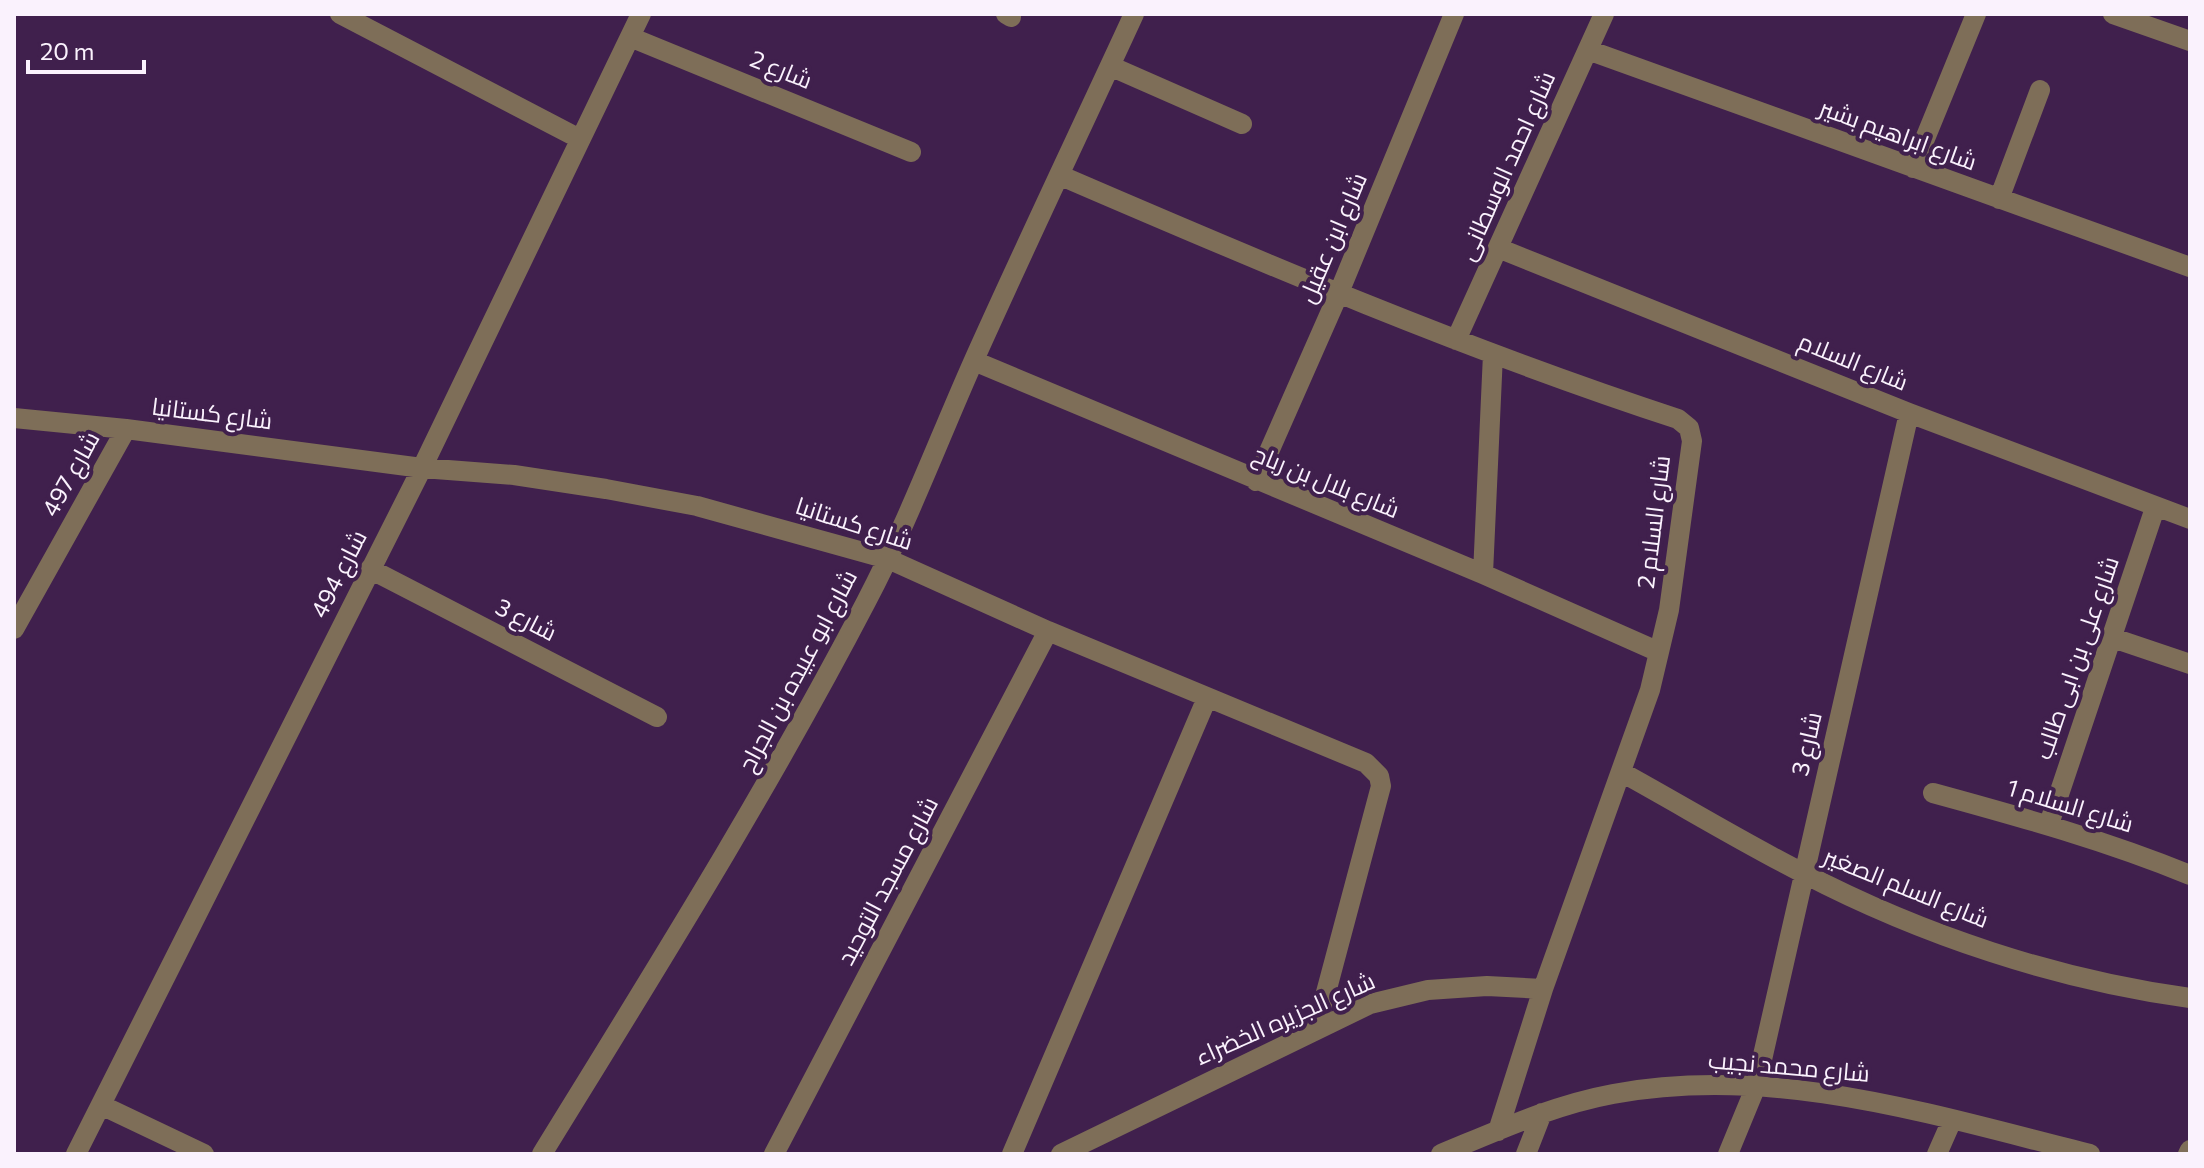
<svg xmlns="http://www.w3.org/2000/svg" width="2204" height="1168" font-family="Commissioner,Cairo,sans-serif">
<style>
.lines{fill:none;stroke-linecap:round;stroke-linejoin:round}
.minor{stroke:#7e6e58;stroke-width:20}
.labels{text-anchor:middle;stroke-width:8;stroke-linejoin:round;paint-order:stroke}
.street-label{font-size:24px;fill:#faf2fd;stroke:#40204d}
</style>
<rect width="100%" height="100%" fill="#40204d"/>
<g class="lines">
<path class="minor" d="M340,14L580,139
M1006,14L1011,17
M2113,14L2190,41
M630,37L911,152
M1588,50L2190,267
M1110,66L1242,124
M1913,168L1976,14
M1059,175C1263,263 1467,350 1678,419L1689,428L1692,441L1669,610L1650,690L1543,989L1498,1131
M1999,199L2040,90
M1498,248L1909,413L2190,519
M1456,340L1604,14
M974,361L1483,574L1659,652
M14,418L126,429L422,468L514,475L606,489L697,506L888,559L1048,631L1366,763L1379,776L1381,786L1316,1030
M1256,481L1338,295L1454,14
M370,569L657,717
M1483,574L1493,354
M14,629L126,429
M2110,637L2190,664
M1623,773C1683,806 1742,842 1803,873C1922,935 2057,980 2190,998
M1933,793C2021,817 2107,841 2190,875
M2049,824L2155,508
M101,1105L204,1154
M76,1154L422,468L641,14
M542,1154C654,972 767,792 866,602C907,524 938,441 974,360C1026,244 1081,129 1134,14
M774,1154L1048,631
M1012,1154L1207,698
M1061,1154L1370,1004L1428,990L1487,986L1543,989
M1441,1154C1497,1131 1553,1105 1613,1094C1775,1064 1933,1115 2090,1154
M1526,1154L1542,1113
M1728,1154L1756,1086L1909,413
M1937,1154L1952,1120
M2188,1154L2190,1150"/>
</g>
<g class="labels">
<g class="street-label">
<text transform="translate(781 70) rotate(22)" y="8">شارع 2</text>
<text transform="translate(1898 135) rotate(20)" y="8">شارع ابراهيم بشير</text>
<text transform="translate(1507 166) rotate(-66)" y="8">شارع احمد الوسطانى</text>
<text transform="translate(1333 238) rotate(-67)" y="8">شارع ابن عقيل</text>
<text transform="translate(1853 362) rotate(22)" y="8">شارع السلام</text>
<text transform="translate(212 414) rotate(7)" y="8">شارع كستانيا</text>
<text transform="translate(71 474) rotate(-61)" y="8">شارع 497</text>
<text transform="translate(1326 482) rotate(22)" y="8">شارع بلال بن رباح</text>
<text transform="translate(1654 522) rotate(-83)" y="8">شارع السلام 2</text>
<text transform="translate(854 524) rotate(18)" y="8">شارع كستانيا</text>
<text transform="translate(339 574) rotate(-63)" y="8">شارع 494</text>
<text transform="translate(526 620) rotate(27)" y="8">شارع 3</text>
<text transform="translate(2077 658) rotate(-71)" y="8">شارع على بن ابى طالب</text>
<text transform="translate(798 671) rotate(-62)" y="8">شارع ابو عبيده بن الجراح</text>
<text transform="translate(1807 744) rotate(-77)" y="8">شارع 3</text>
<text transform="translate(2070 806) rotate(17)" y="8">شارع السلام 1</text>
<text transform="translate(888 881) rotate(-62)" y="8">شارع مسجد التوحيد</text>
<text transform="translate(1906 888) rotate(22)" y="8">شارع السلم الصغير</text>
<text transform="translate(1285 1019) rotate(-24)" y="8">شارع الجزيره الخضراء</text>
<text transform="translate(1789 1067) rotate(5)" y="8">شارع محمد نجيب</text>
</g>
</g>
<rect width="2204" height="1168" fill="none" stroke="#faf2fd" stroke-width="32"/>
<path d="M28 60v12h116v-12" fill="none" stroke="#faf2fd" stroke-width="4"/>
<text x="40" y="60" font-size="24" fill="#faf2fd" stroke="#40204d" stroke-width="6" paint-order="stroke">20 m</text>
</svg>
